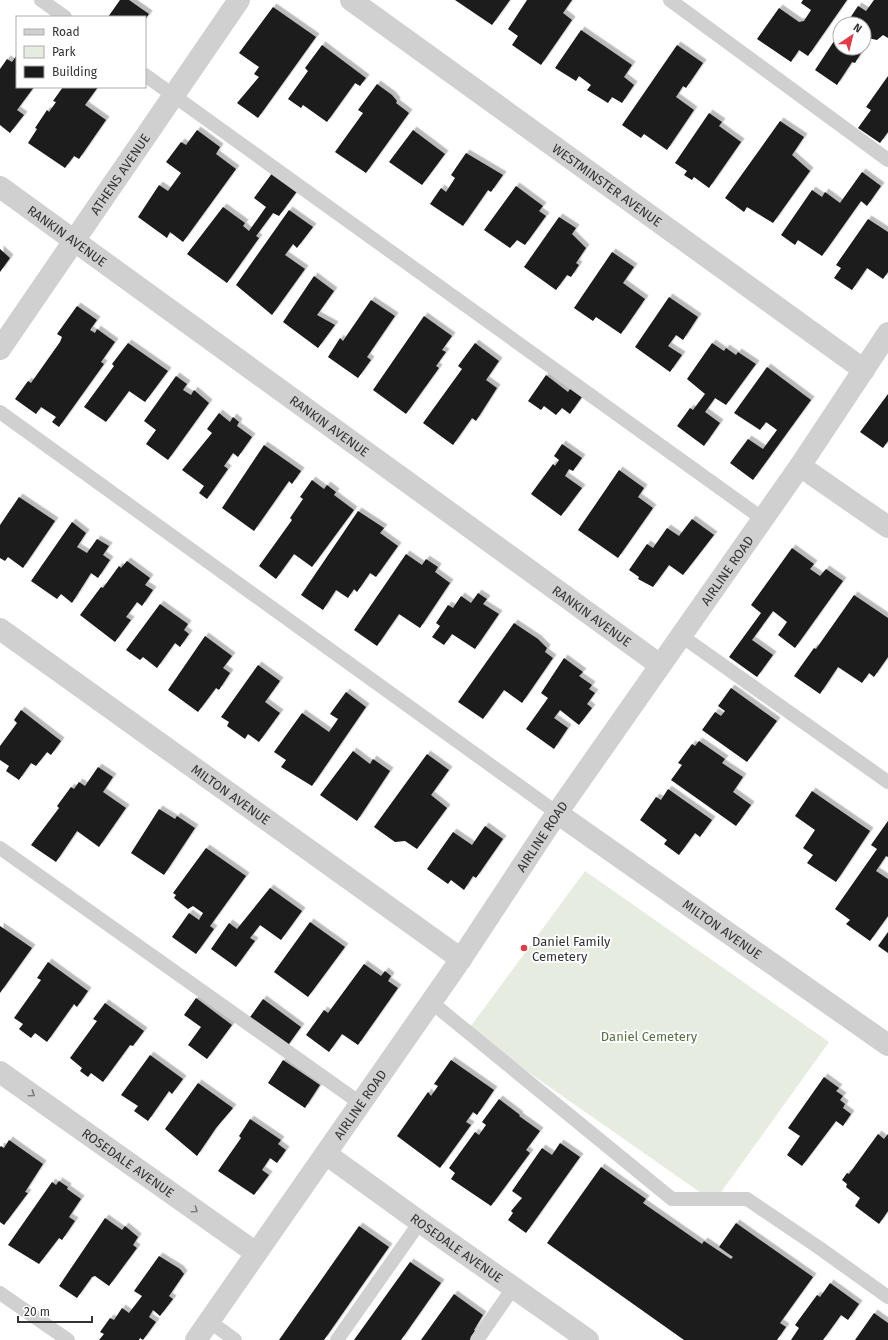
<svg xmlns="http://www.w3.org/2000/svg" width="888" height="1340" font-family="'Fira Sans',sans-serif">
<style>
.green{fill:#e6ecdf}
.building{fill:#1a1a1a;filter:url(#shadow)}
.lines{fill:none;stroke-linecap:round;stroke-linejoin:round}
.lane{stroke:#d0d0d0;stroke-width:14}
.street{stroke:#d0d0d0;stroke-width:22}
.oneway{stroke:#7a7a7a}
.poi-dot{fill:#e63946;stroke:#fff;stroke-width:1.5}
.labels{text-anchor:middle;stroke-width:4;stroke-linejoin:round;paint-order:stroke}
.street-label{font-size:13px;fill:#333;stroke:#fff}
.poi-label{font-size:13px;fill:#333;stroke:#fff;text-anchor:start}
.park-label{font-size:13px;fill:#56703f;stroke:#fff}
</style>
<defs>
<filter id="shadow"><feDropShadow dx="3.5" dy="-3.5" stdDeviation="0" flood-color="#0004"/></filter>
</defs>
<rect width="100%" height="100%" fill="#fff"/>
<path class="green" d="M585,871L829,1042L714,1202L468,1030Z"/>
<path class="building" d="M120,0H129L149,14L145,20V17H108Z
M455,0H510L492,25Z
M527,0H572L563,13L572,20L541,65L512,45L518,36L508,29Z
M803,0H847L808,56L799,50L791,62L757,39L779,8L799,22L804,21L811,10L801,3Z
M874,0H888V38L883,35L877,40L868,38L864,44V24H846L858,6L866,11Z
M273,7L316,37L258,118L237,103L259,77L254,74L259,67L239,53Z
M581,30L632,65L624,77L634,85L622,103L612,97L608,103L587,90L591,85L579,76L576,81L555,68Z
M840,32V48H861L858,52L861,53L855,63L852,62L837,85L815,70Z
M322,45L366,78L360,86L355,83L327,122L303,105L301,108L288,99L308,71L305,68Z
M677,45L703,63L686,88L683,86L676,97L694,110L667,150L644,134L641,138L622,125Z
M17,55V87H34L17,110L24,115L10,133L0,125V69L7,59L12,62Z
M888,76V132L880,143L858,128L871,110L866,107Z
M377,84L392,95L397,101L396,103L409,113L366,173L335,152L363,113L358,110Z
M63,87H98L85,105L106,120L79,159L74,156L65,168L28,143L37,129L35,128L47,110L49,112L56,102L53,101Z
M709,113L722,122L719,126L741,142L709,188L694,177L692,180L684,175L687,171L675,163Z
M780,121L804,137L792,155L810,171L773,223L747,207L744,212L725,198Z
M197,130L220,147L216,154L236,169L183,242L170,232L167,238L138,217L159,185L168,191L181,173L166,162L181,142L186,145Z
M413,130L445,154L422,185L389,162Z
M466,153L503,175L491,192L488,190L463,226L430,204L441,188L446,192L455,178L451,175Z
M273,172L298,190L279,216L273,213L256,236L259,238L227,283L187,254L223,207L245,223L243,226L249,231L266,207L254,198Z
M862,172L881,186L867,206L861,201L822,256L798,240L795,245L781,235L812,190L822,197L825,192L840,203Z
M516,186L543,206L539,211L546,216L525,245L517,240L510,248L484,230Z
M289,210L313,227L297,248L293,244L285,255L305,269L272,315L236,285Z
M559,217L576,228L572,234L586,248L576,263L579,265L571,277L567,275L556,290L524,267Z
M868,219L888,232V272L883,279L867,268L852,290L834,278L841,268L836,265Z
M0,249L10,258L0,272Z
M612,252L634,267L623,283L645,299L621,334L596,317L593,321L574,308Z
M314,276L334,291L317,315L335,325L318,348L283,322Z
M669,297L698,317L683,340L676,335L668,346L682,355L670,372L635,347Z
M371,300L395,316L367,357L371,360L358,378L328,357L340,338L343,341Z
M77,306L97,320L90,330L95,333L97,329L115,342L101,362L104,364L59,427L52,422L56,417L41,407L36,414L15,399L28,381L31,383L60,342L62,337L57,334Z
M424,316L452,336L442,350L446,352L436,366L439,368L406,414L373,390Z
M128,343L168,371L145,402L129,391L106,422L84,407L114,366L112,364Z
M475,343L499,361L486,380L497,388L476,421L472,418L453,445L423,423L462,369L458,366Z
M712,343L724,351L726,348L736,355L738,352L756,364L726,405L715,398L705,412L720,423L704,446L677,426L690,408L693,410L705,394L687,379Z
M767,367L811,400L753,480L730,463L748,439L763,449L777,430L766,422L760,430L734,413Z
M546,375L568,392L572,386L584,394L570,414L562,408L556,415L544,406L541,410L528,401Z
M176,376L187,384L183,390L191,395L194,390L209,403L168,460L146,444L156,430L144,421Z
M888,394V441L883,448L860,432Z
M219,413L230,422L233,417L239,422L237,426L252,437L238,457L233,453L224,466L228,469L207,499L199,493L204,486L182,470L212,433L207,429Z
M562,444L582,458L573,471L569,469L565,476L582,488L561,516L531,494L553,464L555,466L559,460L554,456Z
M264,445L301,471L292,484L289,481L254,531L222,508Z
M619,470L644,488L638,497L653,508L618,558L578,530Z
M312,480L324,489L327,485L336,492L334,495L354,510L312,567L294,554L276,579L259,566L292,520L290,518L303,499L300,497Z
M19,497L55,521L23,568L8,557L5,561L0,558V525Z
M358,511L384,528L380,533L398,546L376,577L370,573L357,592L354,589L348,598L336,590L323,610L301,595Z
M692,519L714,535L683,575L669,565L653,587L638,579L639,577L629,570L647,544L653,548L667,528L679,536Z
M72,522L86,533L77,547L87,553L97,539L109,546L103,555L110,560L98,578L91,573L72,603L61,594L57,599L31,581Z
M792,548L814,564L810,569L820,576L826,569L843,581L795,648L778,635L787,622L773,611L752,640L773,655L757,677L729,657L761,613L751,605Z
M406,554L422,565L426,559L438,567L435,572L450,583L420,628L399,614L377,646L354,630Z
M127,561L150,578L145,585L153,590L142,606L137,602L126,617L131,620L115,642L80,615L101,587L103,588L119,566L121,568Z
M478,593L487,599L483,604L499,614L475,649L452,634L444,645L432,637L440,626L436,623L448,605L453,608L461,596L471,603Z
M854,595L888,618V657L874,677L869,673L862,683L838,667L820,694L794,676L814,648L816,649Z
M160,604L188,624L184,630L189,634L180,647L175,643L157,668L143,657L140,660L126,650Z
M514,623L538,639L547,648L545,652L553,658L522,703L504,690L483,719L458,702Z
M205,636L232,656L223,668L230,673L219,690L216,688L198,712L168,690Z
M564,658L583,672L579,676L592,685L589,689L595,693L587,704L592,708L579,725L560,710L554,718L568,728L554,749L526,729L548,698L541,693Z
M258,665L280,681L265,702L280,713L259,742L248,734L245,739L227,726L229,722L221,717Z
M731,688L777,721L747,762L702,730L715,712L721,716L725,711L718,706Z
M346,692L366,707L312,786L281,767L286,760L274,752L302,713L329,732L338,719L330,714Z
M21,710L61,741L51,755L47,752L36,766L31,763L19,780L6,771L9,766L0,760V746L17,723L14,720Z
M699,741L725,759L722,763L743,777L733,792L751,805L736,826L671,780L682,765L678,763L692,744L695,746Z
M353,751L370,764L373,759L390,771L357,821L320,795Z
M427,754L449,770L431,795L447,808L417,849L405,841L395,842L374,827Z
M98,767L113,777L103,792L126,808L99,847L77,831L56,862L31,845L59,808L57,806L71,787L74,789L79,782L85,786Z
M668,789L712,820L700,837L695,833L679,855L664,844L667,840L640,820L656,797L661,800Z
M812,791L870,831L836,882L807,863L813,855L803,848L815,830L795,816Z
M159,809L175,819L177,816L195,828L164,875L131,853Z
M888,821V857L886,856L876,871L888,879V916L870,941L846,924L850,920L835,909L877,849L871,845Z
M485,826L503,839L476,878L473,876L464,890L451,880L448,884L427,869L453,832L472,845Z
M206,848L246,876L210,926L214,929L196,954L172,937L189,913L199,920L203,913L193,906L188,909L174,898L176,895L173,893Z
M270,888L302,911L281,940L260,925L250,938L255,941L236,967L211,949L229,923L237,929Z
M310,922L345,947L308,997L274,972Z
M0,926L32,948L0,993Z
M888,932V953L878,946Z
M48,962L88,991L77,1007L74,1004L47,1042L35,1033L31,1038L19,1029L23,1024L14,1018L41,980L37,978Z
M364,964L381,976L385,971L391,976L388,981L398,988L358,1045L342,1034L329,1052L306,1035L324,1010L328,1013Z
M196,998L232,1025L207,1059L188,1045L201,1027L184,1015Z
M263,999L301,1027L286,1048L248,1020Z
M105,1003L144,1031L133,1046L130,1045L103,1082L91,1073L88,1077L80,1071L82,1068L70,1058L97,1021L93,1019Z
M150,1055L183,1079L172,1094L169,1091L148,1121L134,1111L138,1106L121,1095Z
M283,1060L320,1085L305,1108L268,1083Z
M451,1060L494,1090L477,1115L473,1112L466,1122L471,1125L440,1168L397,1136L428,1092L431,1096L438,1086L434,1084Z
M824,1077L839,1088L836,1091L843,1096L840,1100L845,1104L843,1108L851,1114L843,1126L836,1121L802,1166L787,1155L800,1136L788,1128Z
M198,1083L233,1108L216,1128L197,1156L165,1129Z
M499,1099L520,1115L519,1116L540,1131L526,1150L530,1153L491,1206L451,1179L455,1173L449,1168L475,1132L479,1135L486,1125L482,1122Z
M250,1119L281,1140L278,1144L286,1150L277,1163L270,1158L262,1170L269,1175L254,1195L218,1171L241,1138L239,1136Z
M878,1134L884,1139L888,1134V1211L879,1224L855,1206L860,1198L846,1187L847,1184L842,1180L847,1173L849,1174Z
M9,1140L43,1164L25,1192L28,1193L4,1225L0,1222V1147L1,1146L4,1148Z
M560,1143L580,1157L526,1233L508,1220L513,1213L511,1211L522,1198L512,1191L542,1148L552,1155Z
M601,1167L646,1199L643,1203L702,1244L704,1241L731,1259L733,1257L719,1247L736,1223L813,1277L780,1323L786,1327L777,1340H684L547,1243Z
M59,1181L68,1187L67,1189L81,1199L69,1217L75,1221L62,1240L59,1238L39,1264L8,1245L52,1182L56,1185Z
M105,1218L122,1230L125,1226L138,1237L133,1245L137,1248L109,1286L95,1276L92,1277L77,1298L59,1286Z
M359,1226L389,1247L324,1340H279Z
M159,1256L180,1269L184,1274L169,1296L173,1299L160,1316L153,1310L149,1317L156,1322L143,1340L140,1338L139,1340H99L104,1334L100,1332L110,1318L114,1320L122,1308L129,1313L142,1296L134,1291Z
M410,1262L441,1283L401,1340H354Z
M830,1283L859,1304L848,1320L841,1315L823,1340H791L799,1328L795,1325L817,1295L820,1297Z
M454,1294L483,1315L474,1330L477,1332L472,1340H421Z
M874,1313L888,1323V1340H855Z"/>
<g class="lines">
<path class="lane" d="M41,0L65,17
M670,0L888,160
M145,75L763,519
M0,412L557,813
M680,635L888,782
M0,848L360,1103
M431,1002L672,1199H747L818,1247L888,1297
M0,1293L68,1340
M209,1321L235,1340
M337,1340L420,1222
M477,1340L513,1288"/>
<g class="street">
<path id="s1" d="M351,0L864,370"/>
<path id="s2" d="M0,187L660,665"/>
<path id="s3" d="M0,349L239,0"/>
<path d="M800,466L888,527"/>
<path id="s4" d="M0,629L461,959"/>
<path id="s5" d="M557,813L888,1045"/>
<path id="s6" d="M0,1072L256,1253"/>
<path id="s7" d="M326,1154L420,1222L588,1340"/>
<path id="s8" d="M196,1340L461,959L557,813L800,466L888,333"/>
</g>
</g>
<defs><path id="oneway-chevron" d="M-2-3.5L2.5 0L-2 3.5" fill="none" stroke-width="1.6" stroke-linecap="round" stroke-linejoin="round"/></defs>
<g class="oneway">
<use href="#oneway-chevron" transform="translate(32 1094) rotate(35)"/>
<use href="#oneway-chevron" transform="translate(195 1210) rotate(35)"/>
</g>
<circle class="poi-dot" cx="524" cy="948" r="4"/>
<g class="labels">
<g class="street-label">
<text dy="5" stroke="none"><textPath href="#s3" startOffset="212">ATHENS AVENUE</textPath></text>
<text dy="5" stroke="none"><textPath href="#s1" startOffset="316">WESTMINSTER AVENUE</textPath></text>
<text dy="5" stroke="none"><textPath href="#s2" startOffset="83">RANKIN AVENUE</textPath></text>
<text dy="5" stroke="none"><textPath href="#s2" startOffset="407">RANKIN AVENUE</textPath></text>
<text dy="5" stroke="none"><textPath href="#s8" startOffset="935">AIRLINE ROAD</textPath></text>
<text dy="5" stroke="none"><textPath href="#s2" startOffset="731">RANKIN AVENUE</textPath></text>
<text dy="5" stroke="none"><textPath href="#s4" startOffset="284">MILTON AVENUE</textPath></text>
<text dy="5" stroke="none"><textPath href="#s8" startOffset="611">AIRLINE ROAD</textPath></text>
<text dy="5" stroke="none"><textPath href="#s5" startOffset="202">MILTON AVENUE</textPath></text>
<text dy="5" stroke="none"><textPath href="#s8" startOffset="287">AIRLINE ROAD</textPath></text>
<text dy="5" stroke="none"><textPath href="#s6" startOffset="157">ROSEDALE AVENUE</textPath></text>
<text dy="5" stroke="none"><textPath href="#s7" startOffset="161">ROSEDALE AVENUE</textPath></text>
</g>
<g class="poi-label">
<text x="532" y="946">Daniel Family<tspan x="532" dy="15">Cemetery</tspan></text>
</g>
<g class="park-label">
<text x="649" y="1041">Daniel Cemetery</text>
</g>
</g>
<rect x="16" y="16" width="130" height="72" fill="#ffffff" stroke="#adadad"/>
<rect x="24" y="29" width="20" height="6" fill="#d0d0d0" stroke="#adadad"/>
<text x="52" y="36" font-size="12" fill="#333333">Road</text>
<rect x="24" y="46" width="20" height="12" fill="#e6ecdf" stroke="#adadad"/>
<text x="52" y="56" font-size="12" fill="#333333">Park</text>
<rect x="24" y="66" width="20" height="12" fill="#1a1a1a" stroke="#adadad"/>
<text x="52" y="76" font-size="12" fill="#333333">Building</text>
<g transform="translate(852 36) rotate(35)"><circle r="19" fill="#ffffff" stroke="#adadad"/>
<path d="M0-3L7 15L0 10L-7 15Z" fill="#e63946"/>
<text y="-6" font-size="11" font-weight="bold" text-anchor="middle" fill="#333333">N</text>
</g>
<path d="M18 1316v6h74v-6" fill="none" stroke="#333333" stroke-width="2"/>
<text x="24" y="1316" font-size="12" fill="#333333" stroke="#ffffff" stroke-width="3" paint-order="stroke">20 m</text>
</svg>
